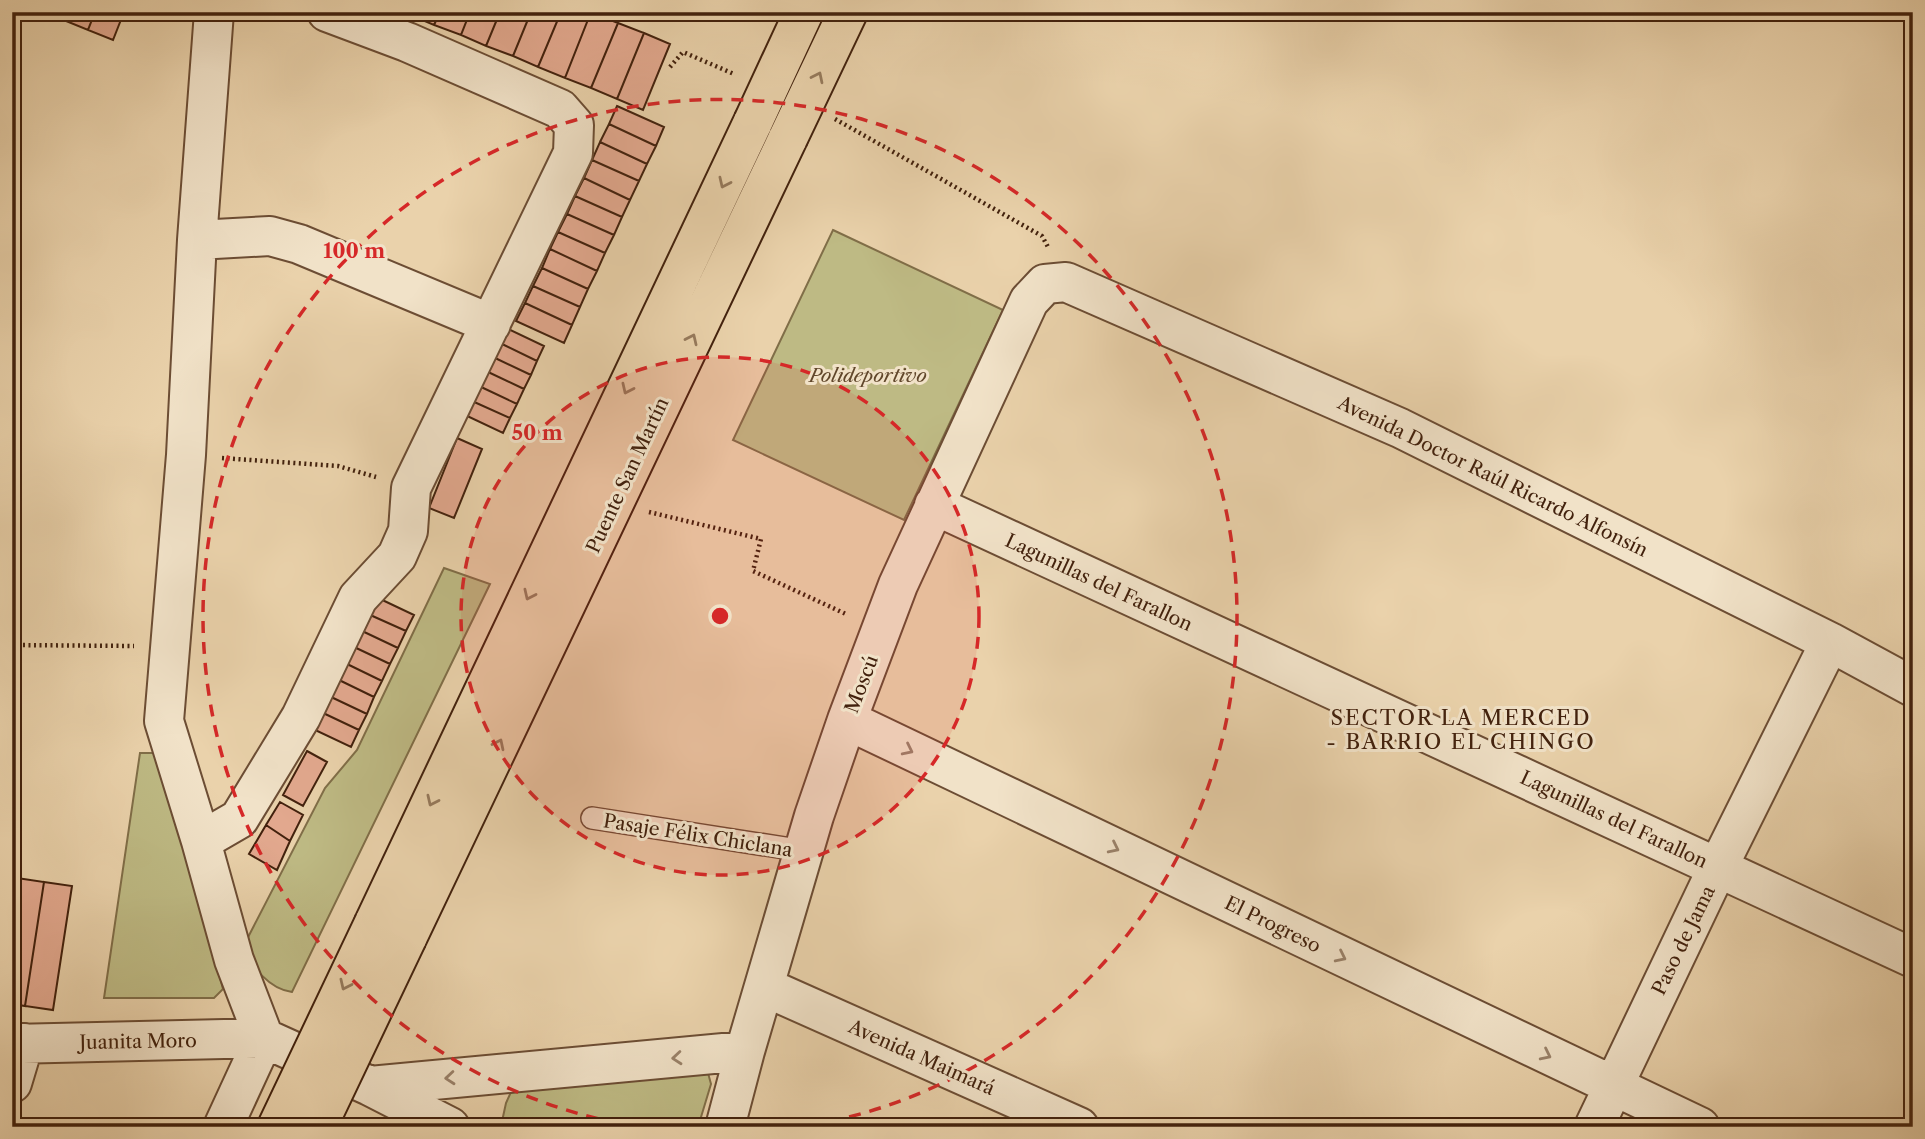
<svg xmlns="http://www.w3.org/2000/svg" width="1925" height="1139" font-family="'Libre Caslon Text',serif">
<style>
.green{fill:#beba84;stroke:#806e48;stroke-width:2}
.building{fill:#e3a98f;stroke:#42210d;stroke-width:2}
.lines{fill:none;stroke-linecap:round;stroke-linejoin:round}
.lane-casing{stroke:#6c4d34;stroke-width:24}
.street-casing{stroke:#6c4d34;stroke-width:42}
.primary-casing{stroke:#42210d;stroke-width:42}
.path{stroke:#42210d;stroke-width:4.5;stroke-dasharray:2 3.5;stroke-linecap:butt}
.lane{stroke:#f1e2c8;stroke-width:21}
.street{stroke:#f1e2c8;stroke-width:38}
.primary{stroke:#ead2ab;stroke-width:38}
.primary-bridge-casing{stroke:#42210d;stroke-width:42;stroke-linecap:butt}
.primary-bridge{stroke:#ead2ab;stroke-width:38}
.oneway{stroke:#967a5c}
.oneway2{stroke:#9a826a}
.ring{fill:none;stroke:#d62828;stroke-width:3.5;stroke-dasharray:12 9}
.labels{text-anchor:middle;stroke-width:6;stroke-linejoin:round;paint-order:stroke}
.park-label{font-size:19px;font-style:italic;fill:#61472b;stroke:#f1e2c8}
.street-label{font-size:19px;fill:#42210d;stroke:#f1e2c8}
.neighbourhood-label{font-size:21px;letter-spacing:2px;fill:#42210d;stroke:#f1e2c8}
.centre{fill:#d62828;stroke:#f1e2c8;stroke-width:3.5}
.ring-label{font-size:21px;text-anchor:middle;font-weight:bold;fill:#d62828;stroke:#f1e2c8;stroke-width:6;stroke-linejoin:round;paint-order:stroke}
</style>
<rect width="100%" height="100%" fill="#ead2ab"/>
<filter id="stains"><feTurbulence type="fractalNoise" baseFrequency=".00286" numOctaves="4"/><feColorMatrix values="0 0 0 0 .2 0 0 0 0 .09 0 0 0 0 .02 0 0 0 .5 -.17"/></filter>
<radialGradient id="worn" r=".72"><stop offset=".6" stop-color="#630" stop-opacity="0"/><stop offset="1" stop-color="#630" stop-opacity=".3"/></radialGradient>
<path class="green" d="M833,230L1003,310L904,520L733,440Z
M444,568L490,584L292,992C269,989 252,967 243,947L325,788L357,750Z
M140,753H162L223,989L214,998H104Z
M708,1073L711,1084L698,1127L501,1126L506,1103L511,1092Z"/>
<path class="building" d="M44,12H95L88,30Z
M95,12H124L113,40L88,30Z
M409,12H440L434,25L408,14Z
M440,12H470L461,35L434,25Z
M470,12H500L486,46L461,35Z
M500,12H531L513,56L486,46Z
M531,12H561L538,67L513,56Z
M561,12H591L565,78L538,67Z
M591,12L618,23L591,88L565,78Z
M618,23L644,33L617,99L591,88Z
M644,33L670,44L643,110L617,99Z
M617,106L664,127L656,146L609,124Z
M609,124L656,146L647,164L600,142Z
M600,142L647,164L639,181L592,160Z
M592,160L639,181L630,200L584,178Z
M584,178L630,200L622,217L575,196Z
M575,196L622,217L614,235L567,214Z
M567,214L614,235L605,253L558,232Z
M558,232L605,253L597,271L550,249Z
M550,249L597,271L588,289L542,268Z
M542,268L588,289L580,307L533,286Z
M533,286L580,307L572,325L525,303Z
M525,303L572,325L564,343L516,321Z
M506,328L544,346L537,361L500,343Z
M500,343L537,361L531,375L493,357Z
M493,357L531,375L524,389L486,371Z
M486,371L524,389L517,404L479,386Z
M479,386L517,404L510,418L472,401Z
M472,401L510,418L503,433L465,415Z
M457,438L482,449L454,518L429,508Z
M376,597L414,615L406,631L368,614Z
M368,614L406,631L398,648L360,630Z
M360,630L398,648L390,664L352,646Z
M352,646L390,664L382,681L345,663Z
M345,663L382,681L374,697L337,679Z
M337,679L374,697L367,714L329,696Z
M329,696L367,714L359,730L321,712Z
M321,712L359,730L351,747L313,729Z
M307,751L327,762L303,806L283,795Z
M280,802L303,815L290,841L266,825Z
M266,825L290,841L277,870L249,854Z
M17,878L44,882L25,1006L12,1004V906Z
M44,882L72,886L53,1010L25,1006Z"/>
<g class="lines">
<defs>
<path id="lane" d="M592,818L804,851"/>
<path id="street" d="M214,12L197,240L186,455L164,721L201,841L234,960L264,1038L370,1086L450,1127
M197,240L270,236L299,244L491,324
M934,505L1913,958
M847,720L1700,1127
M201,841L239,819L301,717L358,598L397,556L408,531L411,488L573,153L574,125L560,109L407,42L327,12
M765,987L1079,1127
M12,1044L264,1038
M12,1083L24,1043
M370,1086L745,1051
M223,1127L264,1038
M725,1127L745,1051L814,816L847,720L898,585L1029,301L1045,284L1066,282L1400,428L1830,642L1913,687
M1594,1127L1718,867L1830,642"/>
<path id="primary" d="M374,923L753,122
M407,938L788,138"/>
</defs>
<use href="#lane" class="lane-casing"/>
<use href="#street" class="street-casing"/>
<use href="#primary" class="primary-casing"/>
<path class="path" d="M670,67L683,52L734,74
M835,119L1042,236L1048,247
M222,458L338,466L376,477
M649,512L761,539L753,571L848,615
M12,645L134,646"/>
<use href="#lane" class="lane"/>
<use href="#street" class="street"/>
<use href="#primary" class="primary"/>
<defs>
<path id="primary-bridge" d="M753,122L804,12
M788,138L848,12
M277,1127L374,923
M317,1127L407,938"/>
</defs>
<use href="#primary-bridge" class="primary-bridge-casing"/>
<use href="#primary-bridge" class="primary-bridge"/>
</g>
<defs><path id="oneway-chevron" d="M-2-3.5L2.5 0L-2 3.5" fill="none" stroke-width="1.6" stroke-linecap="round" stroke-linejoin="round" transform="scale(1.75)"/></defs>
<g class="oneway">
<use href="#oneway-chevron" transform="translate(818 77) rotate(-64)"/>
<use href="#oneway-chevron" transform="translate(724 183) rotate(115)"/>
<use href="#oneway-chevron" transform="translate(692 339) rotate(-65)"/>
<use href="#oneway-chevron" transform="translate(627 389) rotate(115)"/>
<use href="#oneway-chevron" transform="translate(529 595) rotate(115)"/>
<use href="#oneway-chevron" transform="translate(499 744) rotate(-64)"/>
<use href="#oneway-chevron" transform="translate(432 801) rotate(115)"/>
<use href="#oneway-chevron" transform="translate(345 985) rotate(115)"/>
</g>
<g class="oneway2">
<use href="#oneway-chevron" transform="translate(908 750) rotate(26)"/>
<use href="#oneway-chevron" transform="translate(1114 848) rotate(26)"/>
<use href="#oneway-chevron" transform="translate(1341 957) rotate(26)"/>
<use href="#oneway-chevron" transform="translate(1546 1055) rotate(26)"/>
<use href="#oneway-chevron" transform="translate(677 1058) rotate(175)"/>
<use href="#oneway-chevron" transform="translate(450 1078) rotate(175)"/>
</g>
<circle cx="720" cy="616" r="259" fill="#d62828" fill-opacity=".12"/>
<g class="ring">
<circle cx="720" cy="616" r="259"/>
<path d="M639 1127A517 517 0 1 1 801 1127"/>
</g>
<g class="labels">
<g class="park-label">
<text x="868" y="382">Polideportivo</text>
</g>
<g class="street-label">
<text transform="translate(627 475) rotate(-65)" y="7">Puente San Martín</text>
<text transform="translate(1493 476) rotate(26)" y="7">Avenida Doctor Raúl Ricardo Alfonsín</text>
<text transform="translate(1099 582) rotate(25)" y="7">Lagunillas del Farallon</text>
<text transform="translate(861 684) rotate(-69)" y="7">Moscú</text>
<text transform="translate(1614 819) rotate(25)" y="7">Lagunillas del Farallon</text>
<text transform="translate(698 835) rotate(9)" y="7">Pasaje Félix Chiclana</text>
<text transform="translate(1273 924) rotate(26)" y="7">El Progreso</text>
<text transform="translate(1683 940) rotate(-64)" y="7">Paso de Jama</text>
<text transform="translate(138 1041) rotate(-1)" y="7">Juanita Moro</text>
<text transform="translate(922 1057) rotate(24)" y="7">Avenida Maimará</text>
</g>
<g class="neighbourhood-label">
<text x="1461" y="725">SECTOR LA MERCED<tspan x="1461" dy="24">- BARRIO EL CHINGO</tspan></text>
</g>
</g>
<circle cx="720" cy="616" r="10" class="centre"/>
<g class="ring-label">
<text x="354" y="258">100 m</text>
<text x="537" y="440">50 m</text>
</g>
<rect width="1925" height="1139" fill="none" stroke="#ead2ab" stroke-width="42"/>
<rect x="14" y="14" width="1897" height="1111" fill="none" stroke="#42210d" stroke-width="3.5"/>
<rect x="21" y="21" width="1883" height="1097" fill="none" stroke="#42210d" stroke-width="2"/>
<rect width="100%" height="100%" filter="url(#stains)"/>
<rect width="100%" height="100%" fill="url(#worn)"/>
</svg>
